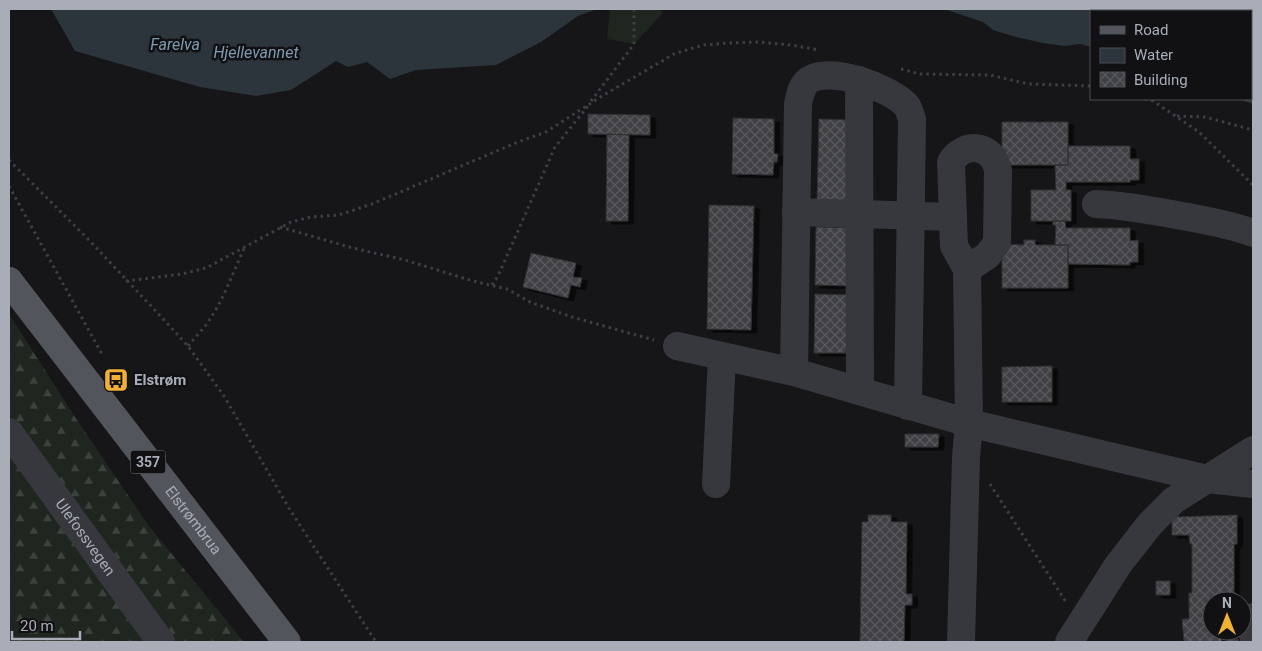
<svg xmlns="http://www.w3.org/2000/svg" width="1262" height="651" font-family="Roboto,sans-serif">
<style>
.green{fill:#1e261f}
.forest{fill:url(#forest-firs)}
.water{fill:#2c353c}
.building{fill:url(#building-cross-hatch);stroke:#303034;filter:url(#shadow)}
.lines{fill:none;stroke-linecap:round;stroke-linejoin:round}
.path{stroke:#3d3f44;stroke-width:3;stroke-dasharray:2.5 4;stroke-linecap:butt}
.minor{stroke:#37383d;stroke-width:28}
.major{stroke:#53555c;stroke-width:28}
.labels{text-anchor:middle;stroke-width:5;stroke-linejoin:round;paint-order:stroke}
.shield{fill:#111113;stroke:#7b7e86;stroke-width:1}
.shield-label{font-size:14px;font-weight:bold;fill:#a8adb8}
.poi-label{font-size:15px;font-weight:bold;fill:#a8adb8;stroke:#111113;text-anchor:start}
.street-label{font-size:15px;fill:#a8adb8;stroke:#111113}
.water-label{font-size:16px;font-style:italic;fill:#7f9bb3;stroke:#111113}
</style>
<defs>
<pattern id="forest-firs" width="22" height="20" patternUnits="userSpaceOnUse" patternTransform="scale(1.25)"><rect width="22" height="20" fill="#1e261f"/><path d="M5 1l3.5 6h-7zM16 11l3.5 6h-7z" fill="#3c433d"/></pattern>
<pattern id="building-cross-hatch" width="8" height="8" patternUnits="userSpaceOnUse" patternTransform="scale(1.25)"><rect width="8" height="8" fill="#404145"/><path d="M0 0l8 8M0 8l8-8" fill="none" stroke="#595a5e"/></pattern>
<filter id="shadow"><feDropShadow dx="5.5" dy="3" stdDeviation="0" flood-color="#0009"/></filter>
</defs>
<rect width="100%" height="100%" fill="#161618"/>
<path class="green" d="M610,9H660L663,13L634,44L607,39Z"/>
<path class="forest" d="M9,314L75,417L148,525L244,642H9Z"/>
<path class="water" d="M51,9H597L578,16L541,42L496,65L416,70L390,79L367,62L348,67L336,61L291,90L256,96L200,87L75,51Z
M944,9H1253V104L1238,99H1251V11H1091V47L1080,44L1064,46L1043,43L1016,37L993,30L983,22Z"/>
<path class="building" d="M588,114L650,115V135L588,134Z
M733,118L774,119V154H778L777,162H774L773,175L732,174Z
M819,119L852,120L850,204L817,203Z
M1002,122H1068V165H1002Z
M607,134L629,135L628,221H606Z
M1068,146H1130V159H1139V180H1130V182H1066V190H1071V221H1031V190H1056L1055,165H1068Z
M709,205L754,206L751,330L707,329Z
M1053,221H1065L1066,228H1130V241L1138,240V262H1130V265L1068,264V245H1055L1056,225H1053Z
M816,227L855,228L854,286L815,285Z
M1024,240H1035V245H1068V288H1002V244L1024,245Z
M531,253L576,263L573,277L582,278L580,287L571,285L568,298L523,287Z
M815,294L854,295L853,353H814Z
M1052,366V402H1002V367Z
M905,434H939L938,447H905Z
M868,515H891V522H907L906,594H912V605H905L904,642H860L862,522H868Z
M1237,515V544H1234V593H1236V601H1212V631H1242V636L1221,637L1222,642H1227V640L1238,639L1239,642H1184L1182,619H1189V593H1192V544H1190L1189,535H1172V517Z
M1156,581H1170V595H1156Z"/>
<g class="lines">
<path class="path" d="M901,69L919,74L990,75L1028,84L1091,86
M1145,99L1153,101L1199,132L1253,185
M591,101L634,44V9
M1177,116L1205,117L1253,130
M9,160L88,239L166,322L188,346L224,396L290,510L376,642
M9,186L103,356
M280,227L353,248L405,260L473,281L507,289L530,302L572,317L654,340
M126,281L182,274L206,268L291,222L311,217L339,215L372,204L518,142L546,132L602,96L674,54L703,45L730,43L758,42L791,45L819,50
M492,285L498,276L555,147L588,106
M188,346C195,337 204,329 210,319C225,297 233,271 245,247
M990,484L1066,602"/>
<g class="minor">
<path d="M859,80L860,391"/>
<path d="M1096,204C1123,205 1150,210 1177,215C1203,220 1229,224 1253,233"/>
<path d="M796,212L953,217"/>
<path d="M677,346L794,372L969,423L1207,479L1253,484"/>
<path d="M794,372L798,104C800,95 801,86 809,80C831,66 889,87 906,105C909,108 910,114 912,119L908,406"/>
<path id="s1" d="M9,432L161,642"/>
<path d="M716,484L722,357"/>
<path d="M1253,617L1251,624L1253,635"/>
<path d="M961,642L966,457L969,423L967,269L954,246L951,162C964,141 993,144 998,170L997,243L987,256L967,269"/>
<path d="M1069,642L1118,565L1150,524L1174,500L1253,450"/>
</g>
<path class="major" id="s2" d="M9,281L287,642"/>
</g>
<defs>
<symbol id="bus-square" viewBox="-11 -11 22 22"><rect x="-9" y="-9" width="18" height="18" rx="4" fill="#f2b134" stroke="#111113"/><path d="M-5-6H5V4H4V6H2V4H-2V6H-4V4H-5ZM-3.5-4V0h7V-4ZM-3.5 1.2v1.5H-2V1.2ZM2 1.2v1.5H3.5V1.2Z" fill="#111"/></symbol>
</defs>
<g fill-rule="evenodd">
<use href="#bus-square" x="102" y="366" width="28" height="28"/>
</g>
<g class="labels">
<rect class="shield" x="130.5" y="450.5" width="35" height="23" rx="4"/>
<g class="shield-label">
<text x="148" y="467">357</text>
</g>
<g class="poi-label">
<text x="134" y="385">Elstrøm</text>
</g>
<g class="street-label">
<text dy="5" stroke="none"><textPath href="#s2" startOffset="302">Elstrømbrua</textPath></text>
<text dy="5" stroke="none"><textPath href="#s1" startOffset="130">Ulefossvegen</textPath></text>
</g>
<g class="water-label">
<text x="175" y="50">Farelva</text>
<text x="256" y="58">Hjellevannet</text>
</g>
</g>
<rect width="1262" height="651" fill="none" stroke="#a8adb8" stroke-width="20"/>
<rect x="1090" y="10" width="162" height="90" fill="#111113" stroke="#4d4f55"/>
<rect x="1100" y="26" width="25" height="8" fill="#53555c" stroke="#4d4f55"/>
<text x="1134" y="35" font-size="15" fill="#a8adb8">Road</text>
<rect x="1100" y="48" width="25" height="15" fill="#2c353c" stroke="#4d4f55"/>
<text x="1134" y="60" font-size="15" fill="#a8adb8">Water</text>
<rect x="1100" y="72" width="25" height="15" fill="url(#building-cross-hatch)" stroke="#4d4f55"/>
<text x="1134" y="85" font-size="15" fill="#a8adb8">Building</text>
<g transform="translate(1227 616)"><circle r="24" fill="#111113" stroke="#4d4f55"/>
<path d="M0-4L9 19L0 12L-9 19Z" fill="#f2b134"/>
<text y="-8" font-size="14" font-weight="bold" text-anchor="middle" fill="#a8adb8">N</text>
</g>
<path d="M12 631v8h68v-8" fill="none" stroke="#a8adb8" stroke-width="2.5"/>
<text x="20" y="631" font-size="15" fill="#a8adb8" stroke="#111113" stroke-width="4" paint-order="stroke">20 m</text>
</svg>
